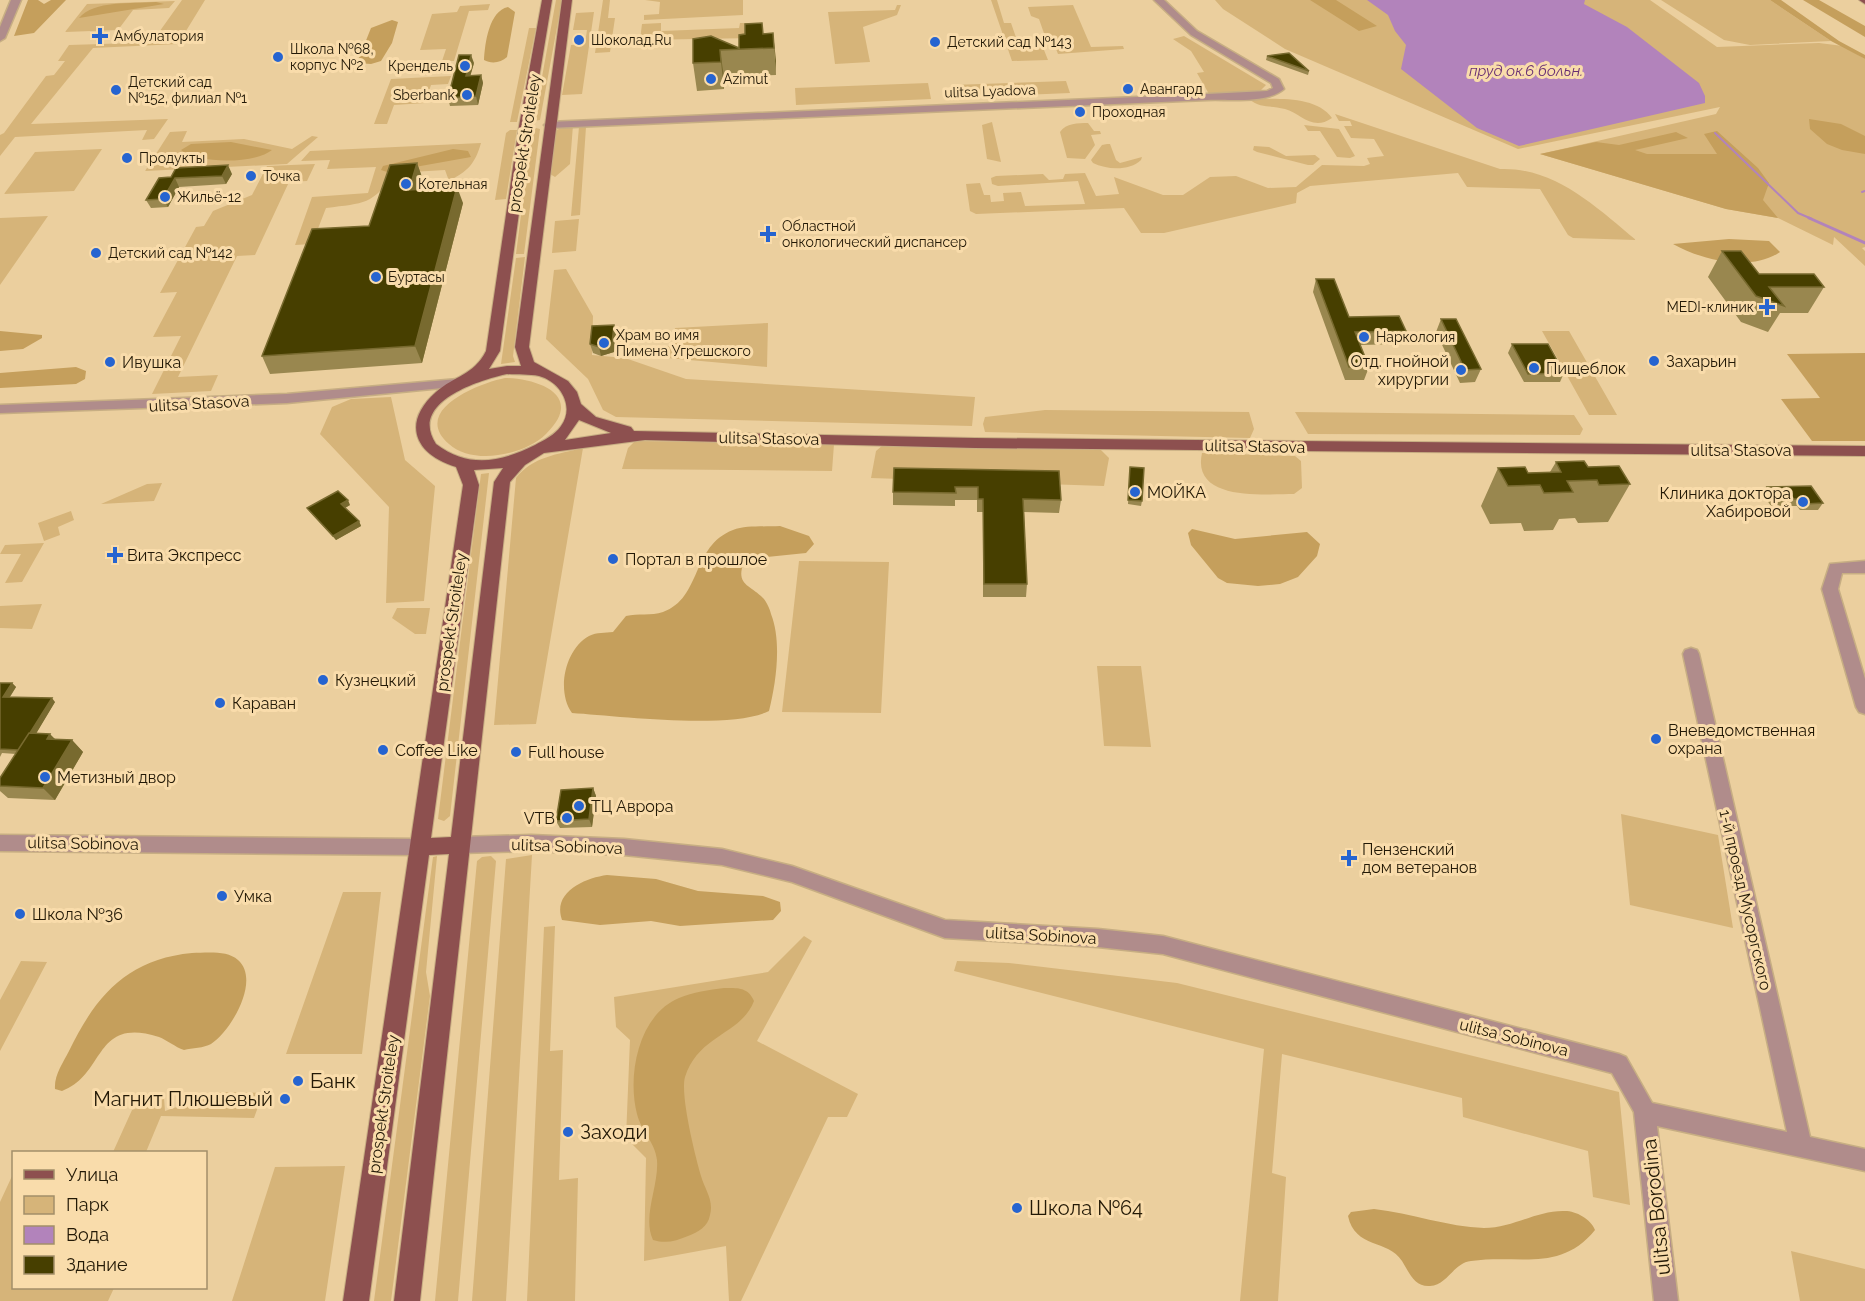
<svg xmlns="http://www.w3.org/2000/svg" width="1865" height="1301" font-family="Raleway,sans-serif">
<style>
.green{fill:#d6b479}
.forest{fill:#c59f5c}
.water{fill:#b283bb}
.lines{fill:none;stroke-linecap:round;stroke-linejoin:round}
.stream-far1{stroke:#b283bb;stroke-width:2}
.stream{stroke:#b283bb;stroke-width:3}
.minor-casing{stroke:#c7ae83;stroke-width:3}
.major-casing{stroke:#c7ae83;stroke-width:2}
.minor{fill:#b08c8b;fill-rule:evenodd}
.major{fill:#8d504f;fill-rule:evenodd}
.wall{fill:#99874f}
.shaded-wall{fill:#786a2f}
.building{fill:#473f00;stroke:#786a2f;stroke-width:1.5}
.poi-dot{fill:#2664d0;stroke:#f9dcab;stroke-width:2}
.labels{text-anchor:middle;stroke-width:6;stroke-linejoin:round;paint-order:stroke}
.far-poi-label{font-size:14px;fill:#231906;stroke:#f9dcab;text-anchor:start}
.far-street-label{font-size:14px;fill:#231906;stroke:#f9dcab}
.far-water-label{font-size:15px;font-style:italic;fill:#682e73;stroke:#f9dcab}
.street-label{font-size:16px;fill:#231906;stroke:#f9dcab}
.poi-label{font-size:16px;fill:#231906;stroke:#f9dcab;text-anchor:start}
.near-poi-label{font-size:20px;fill:#231906;stroke:#f9dcab;text-anchor:start}
.near-street-label{font-size:20px;fill:#231906;stroke:#f9dcab}
</style>
<rect width="100%" height="100%" fill="#ebcf9e"/>
<path class="green" d="M182,0H205L178,44L93,48L31,124L168,119L154,139L142,140L147,130L15,137L0,156V135L4,133L46,76L54,75L65,61H58L69,45L133,43L138,36L157,35Z
M556,0H562L540,120L534,121Z
M603,0H610L608,18H615L610,52L595,53Z
M645,0H743V15L644,20V15L659,14L660,2Z
M991,0H997L1004,23H1011L1019,46L1042,45L1048,60L1012,61Z
M1215,0H1650L1717,47L1819,43L1843,46L1865,59V247L1862,248L1865,251V266L1834,237L1833,245L1778,218L1726,209L1540,154L1716,114L1720,107L1518,149L1285,49L1223,9Z
M1661,0H1770L1831,41L1750,45L1724,40Z
M175,1L169,8L133,10L118,30L65,32L87,4Z
M490,4L488,10L469,11L454,61H442L446,49L420,50L432,14L457,12L460,6Z
M897,5H901L897,15L863,27L870,62L835,64L828,12L895,10Z
M1073,5L1091,47L1123,46L1124,49L1058,54L1052,39H1046L1039,19L1031,16L1028,7Z
M594,12L582,94L562,95L571,45L585,44L587,30H573L576,13Z
M661,23V31L739,28L740,23H754V38L640,40L642,24Z
M529,28H536L517,122H510Z
M1184,36L1266,85L1260,91L1209,94L1197,73L1204,72L1191,51L1173,39Z
M451,76L448,84L431,85L425,103L394,105L387,124H374L391,79Z
M1066,81L1070,93L954,98L952,85Z
M928,83L931,99L796,105L795,88Z
M1249,99C1274,99 1316,95 1332,118C1312,132 1301,113 1285,109C1271,105 1261,109 1249,99Z
M1335,114L1500,169C1555,167 1596,207 1636,240L1573,238L1568,235L1540,189L1467,187L1458,173L1310,186L1297,193L1296,203L1164,233H1141L1124,208L976,214L970,211L966,184L980,183L984,195H990L991,202L1004,201L1003,193L1021,192L1025,206L1085,204L1078,181L998,186L992,184L991,178L996,176L1043,174L1049,180L1063,179L1065,174L1085,173L1096,196L1119,194L1114,177L1163,195H1183L1210,177L1236,176L1268,188L1296,187L1322,165L1364,166L1370,164L1367,158L1384,156L1374,139L1351,138L1344,126H1352L1350,121H1339Z
M992,122L1001,162L987,159L982,125Z
M1088,123L1094,131H1100L1101,134L1091,135L1095,145L1085,159L1067,158L1060,132C1066,123 1078,123 1088,123Z
M573,125L570,164L555,177L550,174L556,130Z
M1304,125L1339,129L1355,156L1350,158L1337,157L1320,131H1308Z
M579,127H586L580,215L571,216Z
M536,128L540,129L524,254H516L532,129Z
M510,130H517L506,199L495,200L506,133Z
M187,131L182,142L244,139L292,149L312,136L318,137L287,164L145,171L170,132Z
M481,143C475,164 468,171 449,181L445,170L395,173C372,205 365,203 326,208L312,244L295,245L312,197L368,193L376,167L327,169L330,160L301,161L310,151Z
M1107,144H1110L1116,160L1120,163L1142,157L1141,160C1130,171 1107,170 1093,163L1091,160L1102,145Z
M1254,146L1269,147L1286,156L1315,155L1320,159L1313,165H1308L1257,152L1253,150Z
M102,149L74,191L4,194L35,152Z
M315,164L307,181L289,182L255,255L237,256L178,377L218,375L211,391L152,394L181,336L153,337L177,292L160,293L196,227L204,226L213,211L252,195L267,166Z
M48,216L0,285V218Z
M579,219L576,251L552,253L555,221Z
M525,257L513,356L515,362L501,364L516,258Z
M566,269L593,316L592,355L625,358L686,379L975,397L972,426L616,417L603,410L588,379L546,339L554,270Z
M768,323L767,367L646,356L645,348L672,346L675,328Z
M1542,331H1569L1617,415H1589Z
M505,378C540,379 585,396 546,434C525,455 473,466 449,444C410,410 480,383 505,378Z
M391,397L405,460L435,486L424,601L386,603L389,507L320,434L332,407L351,399Z
M1045,410L1249,412L1254,429L1250,438L985,432L983,424L985,417Z
M1295,412L1574,415L1583,429L1580,435L1308,434Z
M635,441L834,444L832,471L622,469L628,448Z
M883,445L1100,449L1109,458L1104,486L871,478L876,451Z
M583,448L536,724L494,725L516,478C532,457 558,454 583,448Z
M1202,453L1295,456L1301,461L1302,488L1294,494C1266,494 1191,502 1202,453Z
M489,473L450,816L444,821L438,819L481,474Z
M162,483L154,501L101,504L147,484Z
M71,511L74,520L58,527L60,535L44,541L38,523Z
M44,543L22,582L5,583L21,554H0L5,545Z
M799,561L889,562L881,713L782,712Z
M42,604L32,629L0,628V606Z
M397,608H430L426,634H415L392,618Z
M1097,666H1141L1151,747L1104,746Z
M1621,814L1718,835L1733,928L1630,905Z
M532,855L506,1301H472L506,859Z
M437,856L426,972L430,996L391,1301H374L433,857Z
M491,856L496,861L458,1301H435L477,861L482,857Z
M343,892H381L362,1054H286Z
M555,926L550,1051L563,1050L559,1180L578,1178L575,1301H527L544,927Z
M804,936L812,941L757,1041L858,1094L847,1117H828L741,1301H729L726,1246L644,1261L646,1158L626,1138L630,1040L616,1027L614,997L768,972Z
M21,961L47,962L0,1051V1000Z
M957,961L1009,963L1177,983L1619,1092L1630,1205L1593,1197L1588,1151L1463,1117L1462,1098L1282,1054L1272,1173L1286,1177L1278,1301H1240L1264,1049L954,971Z
M220,1092L263,1093L254,1118L161,1116L146,1152H113L132,1110L164,1098L165,1111Z
M345,1166L325,1301H232L275,1167Z
M13,1174L14,1288H114L108,1301H0V1202Z
M1791,1251L1865,1269V1301H1800Z"/>
<path class="forest" d="M28,0H38L44,4L51,0H66L34,33L14,36Z
M1310,0H1336L1377,26L1359,31Z
M1770,0H1781L1839,41L1865,55V59L1831,41Z
M1803,0H1819L1865,26V37Z
M156,2L164,4L79,18C94,0 132,4 156,2Z
M508,7L515,12L507,57C501,63 491,64 484,60C485,43 489,11 508,7Z
M392,20L398,22L392,43L381,61L371,64L357,63L371,28Z
M1809,119L1841,124L1865,136V154L1842,150L1827,144L1810,129Z
M1717,131L1758,168L1769,183L1763,200L1778,218L1726,209L1540,154L1596,142L1619,145L1676,132L1688,138L1635,150L1647,154H1717L1704,134Z
M231,142L272,150C255,164 198,164 181,150L191,144Z
M453,149L468,151L471,157L387,172L381,170L383,166Z
M1729,239L1769,241L1780,252C1751,272 1701,260 1673,244Z
M0,331L42,335V338L23,349L0,351Z
M1865,353V441H1812L1781,399L1820,398L1787,354Z
M76,367L86,371L85,379L76,384L0,388V373Z
M780,526L809,536L814,544L806,553L756,558L744,562C735,585 750,585 763,598C766,601 770,609 771,614C782,642 776,683 769,711C731,730 617,716 572,713C556,691 565,649 589,636C597,632 605,633 613,632L626,616C638,613 651,616 663,612C702,598 691,546 733,530C746,525 766,527 780,526Z
M1192,529L1235,539L1307,532L1320,544L1317,556L1298,577L1280,584L1258,586L1227,583L1218,578L1191,545L1188,533Z
M607,875L656,879L698,891L763,896L780,902L781,911L773,920L680,926L651,921L600,925L562,920C552,892 585,878 607,875Z
M192,953C206,953 227,950 238,960C261,980 231,1031 211,1044C204,1048 192,1048 184,1050C175,1047 167,1040 159,1037C93,1016 106,1075 62,1091L55,1089C54,1075 63,1063 69,1051C96,995 128,959 192,953Z
M724,988C738,988 748,987 754,1001C741,1035 699,1034 685,1077C680,1095 695,1155 701,1176C705,1190 714,1200 710,1215C708,1227 698,1232 688,1236C676,1241 666,1244 653,1240C642,1216 659,1186 657,1160C655,1142 641,1131 637,1114C627,1076 638,1015 679,998C693,992 709,990 724,988Z
M1374,1209C1411,1213 1448,1227 1484,1228C1513,1228 1537,1210 1565,1211C1576,1211 1591,1219 1595,1230C1560,1273 1519,1254 1471,1261C1453,1263 1448,1285 1430,1286C1414,1287 1409,1272 1402,1261C1388,1239 1355,1249 1348,1216L1351,1212Z"/>
<path class="water" d="M1367,0H1585L1584,4L1627,27L1699,83L1705,96V103L1519,146L1477,128L1401,69L1406,45L1395,31L1388,15Z"/>
<g class="lines">
<path class="stream-far1" d="M1715,133L1798,213L1812,219
M1862,192L1865,191"/>
<path class="stream" d="M1809,218L1865,243"/>
<defs>
<path id="minor" d="M11,0H21L5,38L0,41V27Z
M1154,0H1164L1197,31L1279,79L1284,89C1267,104 1229,99 1207,100L549,128L544,125L549,122L1207,94L1267,91L1273,88L1271,83L1191,35Z
M458,379L465,383L463,386L287,403L0,413V405L287,394Z
M1865,561V573H1842L1838,589L1865,679V714L1859,712L1856,707L1822,589L1830,564Z
M1691,648L1697,650L1699,654L1810,1137L1865,1149V1171L1657,1126L1678,1301H1654L1634,1112L1612,1073L1163,954L1098,947L945,938L792,882L722,865L624,855L531,851L460,853L453,851L451,845L453,839L460,837L531,835L624,839L722,849L792,866L945,920L1098,929L1163,936L1619,1054L1626,1057L1652,1103L1787,1132L1683,654L1685,650Z
M0,835L419,839L426,841L428,847L426,853L419,855L0,851Z"/>
<path id="major" d="M542,0H552L531,126L500,351L489,369L507,366H521L515,347L562,0H572L529,347L534,362L568,381L577,392L581,404L596,417L631,427L634,431L975,438L1865,446V456L975,448L645,440L544,453L525,465L510,482L420,1301H394L449,854L429,855L369,1301H343L463,485L456,467C415,455 401,423 436,392C454,376 474,375 486,351L519,126ZM507,374C517,375 529,374 539,376C561,382 575,407 561,426C555,435 544,440 535,445C501,462 469,469 436,444C408,402 480,380 507,374ZM579,420L611,433L565,440ZM503,468L494,482L451,837L431,838L479,485L474,470Z
M1859,0H1865V4Z"/>
</defs>
<use href="#minor" class="minor-casing"/>
<use href="#major" class="major-casing"/>
<use href="#minor" class="minor"/>
<use href="#major" class="major"/>
</g>
<path class="wall" d="M773,33L776,75L724,77V89L697,91L693,63V39L739,48L745,34Z
M1267,56L1309,71L1308,75L1266,60Z
M474,63L470,76L481,75L483,83L478,105L450,106L448,98Z
M417,163L423,180L420,189L463,203L422,363L270,374L262,356L369,226Z
M232,174L226,184L179,187L168,207L151,208L146,200L159,178Z
M1722,251L1759,274L1824,287L1808,313H1780L1768,332L1741,322L1708,277Z
M1316,279L1349,317L1406,331L1401,344L1360,345L1369,367L1364,380H1345L1313,292Z
M1441,319L1481,369L1475,382L1460,383L1436,332Z
M616,334L614,352L601,356L593,353L590,344Z
M1512,344L1564,373L1560,382H1524L1508,353Z
M1556,462L1588,467L1630,484L1608,522L1578,523L1575,518L1559,519L1553,530L1524,531L1521,523L1490,524L1481,506L1498,468L1528,473L1550,472Z
M1130,467L1142,501L1141,506L1128,504Z
M894,468L1061,500L1059,513L1024,512L1027,584L1026,597H983V512H977V500H955V506L893,505V492Z
M1767,487L1823,503L1818,510H1800L1797,506H1771L1762,493Z
M350,505L345,508L359,521L361,526L336,540L310,512L307,508Z
M0,683H12L16,687L10,697L55,702L36,733L55,739L72,740L83,752L55,800L8,798L0,791V778L16,754L2,753L0,757Z
M593,788L596,796L592,827L560,828L556,821Z"/>
<path class="shaded-wall" d="M773,33L776,60V75L774,48Z
M720,50L724,77V89L721,62Z
M471,55L474,63L468,84L466,76Z
M481,75L483,83L478,105L476,96Z
M417,163L423,180L415,206L409,190Z
M228,165L232,174L226,184L222,176Z
M175,178L179,187L168,207L163,199Z
M457,187L463,203L422,363L415,346Z
M614,325L616,334L614,352L601,356L599,347Z
M348,500L350,505L343,509L341,504Z
M359,521L361,526L336,540L333,536Z
M12,683L16,687L7,701L3,697Z
M52,698L55,702L24,754L20,750Z
M50,734L62,746L47,739Z
M72,740L83,752L55,800L43,788Z
M593,788L596,796L592,827L589,819Z"/>
<path class="building" d="M762,23L763,34L773,33L774,48L720,50L721,62L693,63V39L711,36L739,48V35L745,34V24Z
M1289,53L1309,71L1267,56Z
M459,55H471L466,76L481,75L476,96L448,98Z
M417,163L409,190L457,187L415,346L262,356L312,229L369,226L390,165Z
M228,165L222,176L175,178L163,199L146,200L159,178L171,177L176,168Z
M1722,251H1741L1759,274H1814L1824,287H1769L1784,306L1756,296Z
M1316,279H1334L1349,317L1399,316L1406,331L1355,332L1369,367H1349Z
M1441,319H1456L1481,369L1465,370Z
M614,325L612,343L599,347L590,344L592,326Z
M1512,344H1548L1564,373L1528,374Z
M1584,461L1588,467L1619,466L1630,484L1599,485L1597,480L1567,481L1573,492L1544,493L1540,485L1508,486L1498,468L1525,467L1528,473L1561,472L1556,462Z
M1130,467L1144,468L1142,501L1128,500Z
M894,468L1059,471L1061,500L1023,499L1027,584H984L983,499H978V487H955L956,493L893,492Z
M1811,486L1823,503L1805,504L1802,499H1775L1767,487Z
M338,491L348,500L341,504L359,521L333,536L307,508Z
M0,683H12L3,697L52,698L30,733H29L18,750L0,749Z
M29,733L50,734L47,739L72,740L43,788L0,786V778Z
M593,788L589,819L556,821L561,790Z"/>
<g class="poi-dot">
<path d="M97 27h6v6h6v6h-6v6h-6v-6h-6v-6h6z"/>
<circle cx="579" cy="40" r="6"/>
<circle cx="935" cy="42" r="6"/>
<circle cx="278" cy="57" r="6"/>
<circle cx="465" cy="66" r="6"/>
<circle cx="711" cy="79" r="6"/>
<circle cx="1128" cy="89" r="6"/>
<circle cx="116" cy="90" r="6"/>
<circle cx="467" cy="95" r="6"/>
<circle cx="1080" cy="112" r="6"/>
<circle cx="127" cy="158" r="6"/>
<circle cx="251" cy="176" r="6"/>
<circle cx="406" cy="184" r="6"/>
<circle cx="165" cy="197" r="6"/>
<path d="M765 225h6v6h6v6h-6v6h-6v-6h-6v-6h6z"/>
<circle cx="96" cy="253" r="6"/>
<circle cx="376" cy="277" r="6"/>
<path d="M1764 298h6v6h6v6h-6v6h-6v-6h-6v-6h6z"/>
<circle cx="1364" cy="337" r="6"/>
<circle cx="604" cy="343" r="6"/>
<circle cx="1654" cy="361" r="6"/>
<circle cx="110" cy="362" r="6"/>
<circle cx="1534" cy="368" r="6"/>
<circle cx="1461" cy="370" r="6"/>
<circle cx="1135" cy="492" r="6"/>
<circle cx="1803" cy="502" r="6"/>
<path d="M112 546h6v6h6v6h-6v6h-6v-6h-6v-6h6z"/>
<circle cx="613" cy="559" r="6"/>
<circle cx="323" cy="680" r="6"/>
<circle cx="220" cy="703" r="6"/>
<circle cx="1656" cy="739" r="6"/>
<circle cx="383" cy="750" r="6"/>
<circle cx="516" cy="752" r="6"/>
<circle cx="45" cy="777" r="6"/>
<circle cx="579" cy="806" r="6"/>
<circle cx="567" cy="818" r="6"/>
<path d="M1346 849h6v6h6v6h-6v6h-6v-6h-6v-6h6z"/>
<circle cx="222" cy="896" r="6"/>
<circle cx="20" cy="914" r="6"/>
<circle cx="298" cy="1081" r="6"/>
<circle cx="285" cy="1099" r="6"/>
<circle cx="568" cy="1132" r="6"/>
<circle cx="1017" cy="1208" r="6"/>
</g>
<g class="labels">
<g class="far-poi-label">
<text x="114" y="41">Амбулатория</text>
<text x="591" y="45">Шоколад.Ru</text>
<text x="947" y="47">Детский сад №143</text>
<text x="290" y="54">Школа №68,<tspan x="290" dy="16">корпус №2</tspan></text>
<text x="453" y="71" text-anchor="end">Крендель</text>
<text x="723" y="84">Azimut</text>
<text x="128" y="87">Детский сад<tspan x="128" dy="16">№152, филиал №1</tspan></text>
<text x="1140" y="94">Авангард</text>
<text x="455" y="100" text-anchor="end">Sberbank</text>
<text x="1092" y="117">Проходная</text>
<text x="139" y="163">Продукты</text>
<text x="263" y="181">Точка</text>
<text x="418" y="189">Котельная</text>
<text x="177" y="202">Жильё-12</text>
<text x="782" y="231">Областной<tspan x="782" dy="16">онкологический диспансер</tspan></text>
<text x="108" y="258">Детский сад №142</text>
<text x="388" y="282">Буртасы</text>
<text x="1754" y="312" text-anchor="end">MEDI-клиник</text>
<text x="616" y="340">Храм во имя<tspan x="616" dy="16">Пимена Угрешского</tspan></text>
<text x="1376" y="342">Наркология</text>
</g>
<g class="far-street-label">
<text transform="translate(990 91) rotate(-2)" y="5">ulitsa Lyadova</text>
</g>
<g class="far-water-label">
<text x="1526" y="76">пруд ок.6 больн.</text>
</g>
<g class="street-label">
<text transform="translate(524 143) rotate(-81)" y="6">prospekt Stroiteley</text>
<text transform="translate(199 403) rotate(-3)" y="6">ulitsa Stasova</text>
<text transform="translate(769 438) rotate(1)" y="6">ulitsa Stasova</text>
<text transform="translate(1255 446) rotate(1)" y="6">ulitsa Stasova</text>
<text x="1741" y="456">ulitsa Stasova</text>
<text transform="translate(451 622) rotate(-82)" y="6">prospekt Stroiteley</text>
<text transform="translate(83 843) rotate(1)" y="6">ulitsa Sobinova</text>
<text transform="translate(567 846) rotate(2)" y="6">ulitsa Sobinova</text>
<text transform="translate(1746 900) rotate(77)" y="6">1-й проезд Мусоргского</text>
<text transform="translate(1041 935) rotate(3)" y="6">ulitsa Sobinova</text>
<text transform="translate(1514 1037) rotate(14)" y="6">ulitsa Sobinova</text>
<text transform="translate(383 1104) rotate(-82)" y="6">prospekt Stroiteley</text>
</g>
<g class="poi-label">
<text x="1449" y="367" text-anchor="end">Отд. гнойной<tspan x="1449" dy="18">хирургии</tspan></text>
<text x="1666" y="367">Захарьин</text>
<text x="122" y="368">Ивушка</text>
<text x="1546" y="374">Пищеблок</text>
<text x="1147" y="498">МОЙКА</text>
<text x="1791" y="499" text-anchor="end">Клиника доктора<tspan x="1791" dy="18">Хабировой</tspan></text>
<text x="127" y="561">Вита Экспресс</text>
<text x="625" y="565">Портал в прошлое</text>
<text x="335" y="686">Кузнецкий</text>
<text x="232" y="709">Караван</text>
<text x="1668" y="736">Вневедомственная<tspan x="1668" dy="18">охрана</tspan></text>
<text x="395" y="756">Coffee Like</text>
<text x="528" y="758">Full house</text>
<text x="57" y="783">Метизный двор</text>
<text x="591" y="812">ТЦ Аврора</text>
<text x="555" y="824" text-anchor="end">VTB</text>
<text x="1362" y="855">Пензенский<tspan x="1362" dy="18">дом ветеранов</tspan></text>
<text x="234" y="902">Умка</text>
<text x="32" y="920">Школа №36</text>
</g>
<g class="near-poi-label">
<text x="310" y="1088">Банк</text>
<text x="273" y="1106" text-anchor="end">Магнит Плюшевый</text>
<text x="580" y="1139">Заходи</text>
<text x="1029" y="1215">Школа №64</text>
</g>
<g class="near-street-label">
<text transform="translate(1656 1207) rotate(-96)" y="7">ulitsa Borodina</text>
</g>
</g>
<rect x="12" y="1151" width="195" height="138" fill="#f9dcab" stroke="#a38e69" stroke-width="1.5"/>
<rect x="24" y="1170" width="30" height="9" fill="#8d504f" stroke="#a38e69" stroke-width="1.5"/>
<text x="66" y="1181" font-size="18" fill="#231906">Улица</text>
<rect x="24" y="1196" width="30" height="18" fill="#d6b479" stroke="#a38e69" stroke-width="1.5"/>
<text x="66" y="1211" font-size="18" fill="#231906">Парк</text>
<rect x="24" y="1226" width="30" height="18" fill="#b283bb" stroke="#a38e69" stroke-width="1.5"/>
<text x="66" y="1241" font-size="18" fill="#231906">Вода</text>
<rect x="24" y="1256" width="30" height="18" fill="#473f00" stroke="#a38e69" stroke-width="1.5"/>
<text x="66" y="1271" font-size="18" fill="#231906">Здание</text>
</svg>
